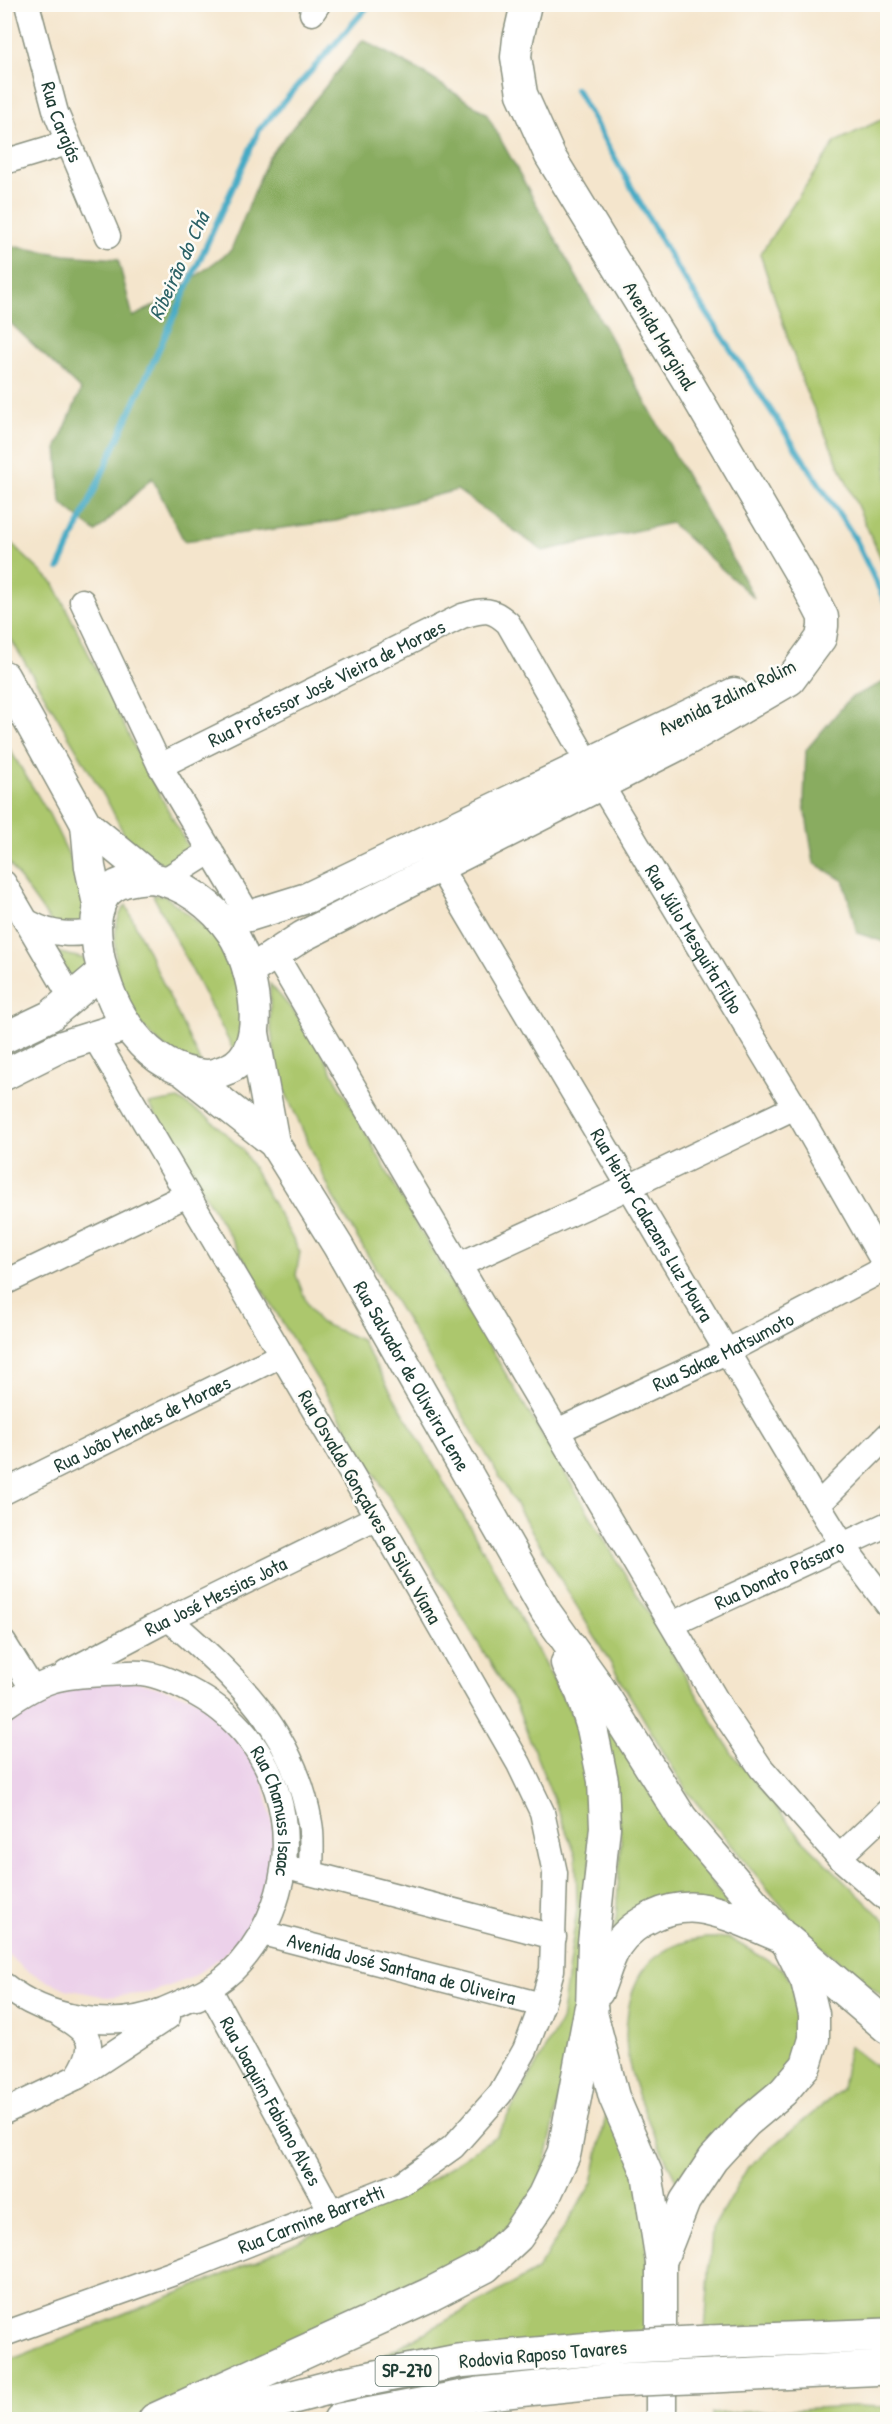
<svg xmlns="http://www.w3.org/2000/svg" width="892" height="2424" font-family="'Patrick Hand',sans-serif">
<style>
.built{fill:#ecd1ea}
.green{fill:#acc76d;stroke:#668250;stroke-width:1.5}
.forest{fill:#89ac60;stroke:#54744a;stroke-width:1.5}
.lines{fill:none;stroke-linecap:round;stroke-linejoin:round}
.stream{stroke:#45aac5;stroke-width:6}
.minor-casing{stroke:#8a9180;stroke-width:27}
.major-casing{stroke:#8a9180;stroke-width:33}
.highway-casing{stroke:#8a9180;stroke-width:36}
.minor{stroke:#fff;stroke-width:24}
.major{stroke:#fff;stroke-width:30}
.highway{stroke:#fff;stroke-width:33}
.highway-bridge-casing{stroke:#8a9180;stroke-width:36;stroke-linecap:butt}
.highway-bridge{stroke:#fff;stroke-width:33}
.labels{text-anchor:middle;stroke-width:5;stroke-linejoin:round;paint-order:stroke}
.shield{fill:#fdfcf7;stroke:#62766e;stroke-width:1.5}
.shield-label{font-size:18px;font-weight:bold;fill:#1f3d34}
.street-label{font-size:20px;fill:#1f3d34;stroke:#fdfcf7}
.water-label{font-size:21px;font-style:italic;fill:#2c6367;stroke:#fdfcf7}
</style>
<rect width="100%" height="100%" fill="#fdfcf7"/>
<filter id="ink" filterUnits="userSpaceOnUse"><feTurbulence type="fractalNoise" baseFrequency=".0167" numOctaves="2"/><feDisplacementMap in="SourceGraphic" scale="12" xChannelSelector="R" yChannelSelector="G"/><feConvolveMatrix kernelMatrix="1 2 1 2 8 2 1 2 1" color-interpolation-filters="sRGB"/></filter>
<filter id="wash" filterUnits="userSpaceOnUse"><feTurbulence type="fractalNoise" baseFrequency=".008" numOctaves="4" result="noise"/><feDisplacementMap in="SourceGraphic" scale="24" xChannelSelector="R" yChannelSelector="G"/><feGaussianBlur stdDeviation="1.35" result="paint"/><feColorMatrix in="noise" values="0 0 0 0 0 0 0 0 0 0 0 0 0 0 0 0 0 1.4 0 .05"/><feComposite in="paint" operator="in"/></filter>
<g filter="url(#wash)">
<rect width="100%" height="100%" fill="#f4e5cc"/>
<path class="built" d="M123,1678L203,1700L259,1761L277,1843L270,1885L251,1923L224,1955L189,1979L149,1993L107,1997L66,1989L27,1971L5,1952L4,1717L41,1692Z"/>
<path class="green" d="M887,117V572L805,389L760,254L835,142Z
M5,535L19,551L54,584L140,758L187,845L190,852L164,865L128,842L109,804L5,629Z
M4,740L49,814L77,872L89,916L85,924L53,925L5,858Z
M153,895L165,896L218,938L232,958L246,1003L237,1057Z
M126,905L204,1070C200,1070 195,1070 191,1068C174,1058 138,1025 128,1007C116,985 107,925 126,905Z
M56,952L86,959L87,972L74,986Z
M270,984L308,1028L407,1208L731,1752L801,1838L887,1923V2000L804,1933L686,1790L333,1197L278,1076L270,1024Z
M178,1099L209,1118L243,1150L300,1252L296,1275L306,1301L319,1322L361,1340L489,1560L577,1724L589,1786L591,1853L582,1991L539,2193L499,2239L403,2292L136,2419L5,2420V2362L228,2273L423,2185L497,2135L561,2021L577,1909L576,1856L516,1705L149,1104Z
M604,1714L632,1766L728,1905L615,1934L621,1842L613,1770Z
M705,1938H729L783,1969L804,2001L798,2060L677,2182C660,2147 642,2112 632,2075C621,2039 624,1979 658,1955C672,1945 688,1940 705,1938Z
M849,2046L887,2075V2320L705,2331L712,2230L748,2167L842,2089Z
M610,2096L647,2191L646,2333L347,2376L537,2270L592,2183Z
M852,2406L887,2407V2419H712V2414Z"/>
<path class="forest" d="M363,40L420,71L486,113L754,598L671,523L543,551L457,490L336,521L184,541L152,478L96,532L61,503L57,447L81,390L5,318V245L65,255L118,259L133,317L163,301L231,250L268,158Z
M886,681L888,682L887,943L857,933L844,881L814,863L804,804L806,750L850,698Z"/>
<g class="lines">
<path class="stream" d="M576,89L674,263L856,540L888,607
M59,568L259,130L370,4"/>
</g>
</g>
<g filter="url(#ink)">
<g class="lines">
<defs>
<g id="minor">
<path id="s1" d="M27,4L56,113L108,236"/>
<path d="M312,13L318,4"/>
<path d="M4,162L67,143"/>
<path d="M82,601L160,766L249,916"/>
<path id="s2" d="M160,766L462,616C484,610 490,607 508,623L588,763L795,1107L888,1270"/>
<path id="s3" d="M430,851L818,1505L842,1544L888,1605"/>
<path d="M165,880L211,851"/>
<path d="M4,883L72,999"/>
<path d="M30,923C52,935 72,936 97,931"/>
<path d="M275,954L724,1713L761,1768L839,1857L888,1900"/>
<path d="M459,1265L631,1186L795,1107"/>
<path d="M4,1283L187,1195"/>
<path id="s4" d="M557,1431L726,1352L888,1267"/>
<path id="s5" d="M4,1492L281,1355"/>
<path d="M818,1505L888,1435"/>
<path d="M169,1619C236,1678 294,1730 310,1823C313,1839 311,1857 311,1873"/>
<path id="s6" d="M672,1624L888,1524"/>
<path d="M4,1643L32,1688"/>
<path id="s7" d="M66,1673L159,1624L377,1517"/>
<path id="s8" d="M4,1707C44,1679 57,1676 105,1674C117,1674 130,1672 142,1673C160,1675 180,1685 196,1694C296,1749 313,1879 240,1963C219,1987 191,1998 163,2010C113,2031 46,2019 4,1985"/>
<path d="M839,1857L888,1811"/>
<path d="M298,1870L554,1937"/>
<path id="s9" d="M262,1933L542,2005"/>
<path id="s10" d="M197,1998L210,1990L332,2213"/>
<path d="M61,2016C93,2034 97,2046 77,2077"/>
<path d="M4,2112L77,2077L168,2017"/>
<path id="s11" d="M4,2334L185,2269L401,2184L453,2147L500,2094L525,2050L542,2005L552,1970L555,1873L542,1812L519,1764L377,1517L94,1036"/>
</g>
<g id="major">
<path d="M4,676L86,824L152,878"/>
<path d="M86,824L90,867L99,909"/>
<path d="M152,878C183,883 214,906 232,933C252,963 273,1051 228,1069C221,1072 214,1075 206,1075C145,1071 110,1010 99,956C96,937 93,916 103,898C113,881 134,879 152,878Z"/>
<path d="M223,921L249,916L307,898L734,693"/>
<path d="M248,972L303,936L677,746L790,680L821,638L823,626V617L807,586L688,382L550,156L522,94L516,57L518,39L526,4"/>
<path d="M254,1033L274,1143"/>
<path d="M4,1038L50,1016L102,972"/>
<path id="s12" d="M183,1071L274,1143L338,1246L546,1612L596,1682L682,1818L785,1939L806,1981L814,2014V2039L806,2065L783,2092L746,2123L713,2159L685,2201L661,2262"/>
<path d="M4,1075L62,1046L126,1026"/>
<path d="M566,1663L581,1693L592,1728L603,1781L605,1827L593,1943L591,2009L614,2097L647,2173L661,2262V2420"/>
<path d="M598,1992C604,1977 609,1958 617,1945C634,1921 668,1905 698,1908C724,1911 756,1927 780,1937"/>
</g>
<path id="highway" d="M785,1939L888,2027
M710,2342L888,2335
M713,2376L888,2368
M155,2420L429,2295L485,2266L517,2236L544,2196L564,2153L591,2009
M205,2420L347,2383L458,2361L614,2347
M340,2420L479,2394L616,2380"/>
</defs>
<use href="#minor" class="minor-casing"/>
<use href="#major" class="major-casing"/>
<use href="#highway" class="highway-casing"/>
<use href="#minor" class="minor"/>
<use href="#major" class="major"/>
<use href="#highway" class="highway"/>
<defs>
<path id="highway-bridge" d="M614,2347L710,2342
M616,2380L713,2376"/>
</defs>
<use href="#highway-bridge" class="highway-bridge-casing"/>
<use href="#highway-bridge" class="highway-bridge"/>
</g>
</g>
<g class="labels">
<rect class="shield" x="375.5" y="2356" width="63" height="30" rx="4.5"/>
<g class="shield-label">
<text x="407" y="2377">SP-270</text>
</g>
<g class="street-label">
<text dy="7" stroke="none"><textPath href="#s1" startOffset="123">Rua Carajás</textPath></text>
<text transform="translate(660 336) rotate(59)" y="7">Avenida Marginal</text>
<text dy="7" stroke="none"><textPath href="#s2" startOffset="186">Rua Professor José Vieira de Moraes</textPath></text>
<text transform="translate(727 697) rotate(-26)" y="7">Avenida Zalina Rolim</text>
<text dy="7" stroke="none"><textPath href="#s2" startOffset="754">Rua Júlio Mesquita Filho</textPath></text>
<text dy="7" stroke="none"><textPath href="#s3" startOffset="435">Rua Heitor Calazans Luz Moura</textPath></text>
<text dy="7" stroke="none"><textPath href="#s4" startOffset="184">Rua Sakae Matsumoto</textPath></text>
<text dy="7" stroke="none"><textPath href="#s12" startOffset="387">Rua Salvador de Oliveira Leme</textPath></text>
<text dy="7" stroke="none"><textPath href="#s5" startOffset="154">Rua João Mendes de Moraes</textPath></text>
<text transform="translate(370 1507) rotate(60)" y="7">Rua Osvaldo Gonçalves da Silva Viana</text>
<text dy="7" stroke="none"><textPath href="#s6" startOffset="118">Rua Donato Pássaro</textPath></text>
<text dy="7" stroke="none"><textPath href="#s7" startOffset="168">Rua José Messias Jota</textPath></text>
<text dy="7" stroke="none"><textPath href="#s8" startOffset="352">Rua Chamuss Isaac</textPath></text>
<text dy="7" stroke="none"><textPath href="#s9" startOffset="144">Avenida José Santana de Oliveira</textPath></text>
<text dy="7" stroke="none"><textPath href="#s10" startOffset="142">Rua Joaquim Fabiano Alves</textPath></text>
<text dy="7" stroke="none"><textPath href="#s11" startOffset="328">Rua Carmine Barretti</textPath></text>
<text transform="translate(543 2354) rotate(-5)" y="7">Rodovia Raposo Tavares</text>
</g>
<g class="water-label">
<text transform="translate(179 266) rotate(-65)" y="7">Ribeirão do Chá</text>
</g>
</g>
<rect width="892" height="2424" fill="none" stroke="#fdfcf7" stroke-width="24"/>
</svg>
